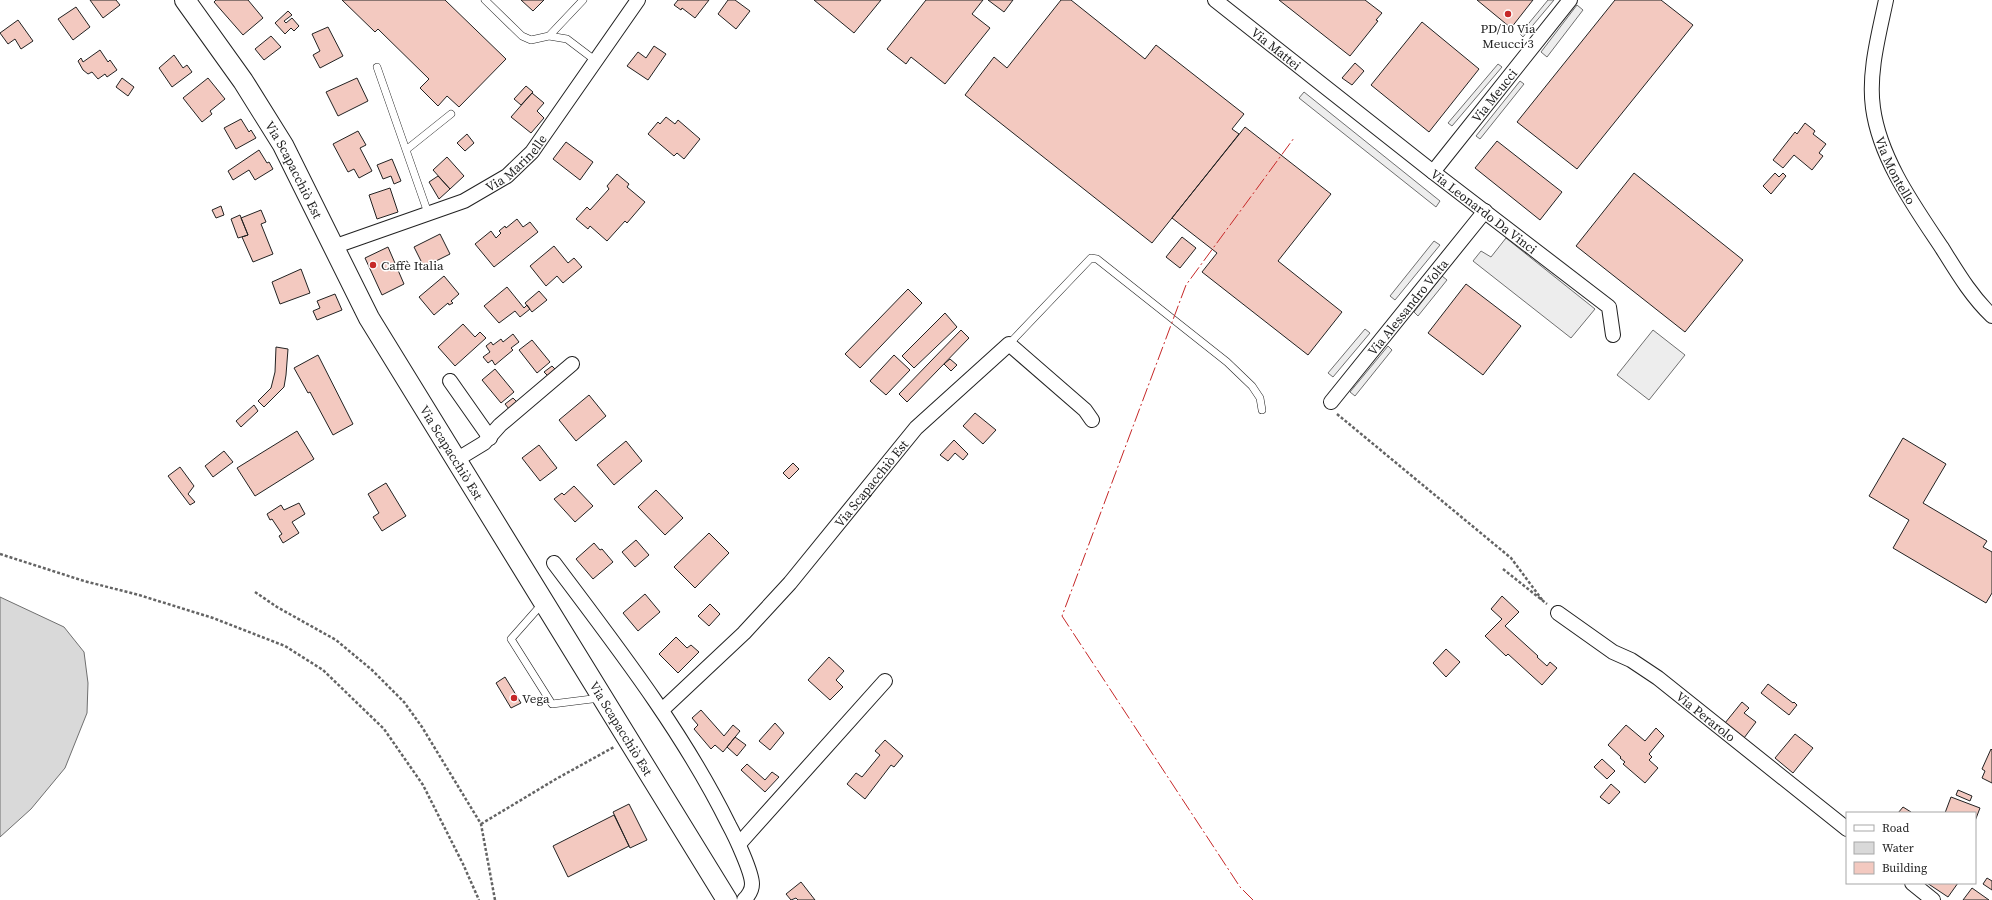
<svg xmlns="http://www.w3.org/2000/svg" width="1992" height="900" font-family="'Source Serif 4',serif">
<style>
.parking{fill:#ededed;stroke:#6f6f6f}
.water{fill:#d9d9d9;stroke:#6f6f6f}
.building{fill:#f3c9c0;stroke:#222}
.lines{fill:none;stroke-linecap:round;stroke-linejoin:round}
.service-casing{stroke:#222;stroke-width:8}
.minor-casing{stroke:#222;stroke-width:16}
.secondary-casing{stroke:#222;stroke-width:22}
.path{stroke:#646464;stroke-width:2.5;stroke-dasharray:3 2;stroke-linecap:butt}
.service{stroke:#fff;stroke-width:7}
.minor{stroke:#fff;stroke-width:14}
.secondary{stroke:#fff;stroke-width:20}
.power{stroke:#c62828;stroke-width:1;stroke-dasharray:14 3 2 3;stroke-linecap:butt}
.poi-dot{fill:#c62828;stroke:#fff;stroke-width:1.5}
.labels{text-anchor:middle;stroke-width:3;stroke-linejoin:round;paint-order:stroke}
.poi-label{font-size:13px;fill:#222;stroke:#fff;text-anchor:start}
.street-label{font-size:13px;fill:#222;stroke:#fff}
</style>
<rect width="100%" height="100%" fill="#fff"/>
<path class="parking" d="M1548,0H1554L1523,37L1520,34Z
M1577,5L1583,10L1547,57L1541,52Z
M1498,64L1502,67L1452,126L1448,123Z
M1520,81L1524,84L1480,139L1476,136Z
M1304,92L1440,201L1436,207L1299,98Z
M1506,238L1595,309L1571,338L1473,261L1481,251L1491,257Z
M1434,241L1440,245L1395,300L1390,296Z
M1442,276L1447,280L1418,316L1414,312Z
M1365,329L1370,333L1333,377L1328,373Z
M1653,330L1685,355L1649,400L1617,375Z
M1388,346L1392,350L1355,396L1350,392Z"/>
<path class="water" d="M0,597L64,627L84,652L88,683L87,713L65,768L31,809L0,837Z"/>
<path class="building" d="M90,0H116L120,5L103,18Z
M216,0H248L263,18L243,35L214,2Z
M342,0H445L506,59L459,107L447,96L438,106L420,88L429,79L378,29L375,32Z
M521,0H544L533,11Z
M678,0H709L695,18L682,8L681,10L674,5Z
M728,0H735L750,11L736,29L718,14Z
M814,0H881L854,33Z
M926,0H983L972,14L990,28L945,84L911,57L906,64L887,49Z
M988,0H1013L1004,12Z
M1061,0H1071L1145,59L1156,45L1244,114L1232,129L1239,134L1152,243L965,95L994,57L1007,68Z
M1279,0H1365L1382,13L1376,20L1378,21L1350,56Z
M1477,0H1533L1511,28Z
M1615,0H1661L1693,25L1577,169L1517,122Z
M76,7L90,27L73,40L58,19Z
M288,11L292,15L284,21L286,23L292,18L299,26L294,31L291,28L285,34L275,23Z
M18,20L33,41L21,49L15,39L8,44L0,33Z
M1422,22L1479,69L1429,132L1371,85Z
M328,27L343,56L320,68L313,55L320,51L312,34Z
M271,36L281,47L264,60L255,49Z
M654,46L666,54L648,80L627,66L638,52L646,58Z
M100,50L108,62L110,60L117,70L107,77L105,74L98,79L92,72L88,74L83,70L78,61L81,58L83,62Z
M174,55L183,68L187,65L192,72L172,87L159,68Z
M1355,63L1364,71L1352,85L1342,78Z
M122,78L134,87L128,96L116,87Z
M208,78L225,99L210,111L212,114L202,122L183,98Z
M357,78L368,101L338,116L326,92Z
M526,86L533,92L521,105L514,99Z
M532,93L544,103L537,111L544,118L531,133L511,117Z
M666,117L675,124L678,120L700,139L684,159L677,153L674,156L648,134L658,122L660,124Z
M241,119L249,132L251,130L256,138L236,149L224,128Z
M1805,123L1815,131L1813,134L1826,144L1819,153L1823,156L1812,170L1794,155L1783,168L1773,160L1795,132L1797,134Z
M1245,127L1331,194L1278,261L1342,312L1308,355L1202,272L1217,253L1172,218Z
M358,131L366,145L360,148L372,171L359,178L354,169L348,172L333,144Z
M467,134L474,143L465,151L457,143Z
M1497,141L1562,192L1540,220L1475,168Z
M566,142L593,162L580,180L553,159Z
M259,150L267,163L269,162L273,169L255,180L249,170L233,180L228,171Z
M447,157L464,176L450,189L433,170Z
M392,159L401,181L394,184L391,176L383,179L377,165Z
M1634,173L1743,260L1685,332L1576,246Z
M1775,173L1779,177L1783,173L1786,176L1771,194L1763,186Z
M617,174L629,184L627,187L645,202L627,223L625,221L607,241L590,226L588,229L576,219L587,207L590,210L609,189L607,186Z
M438,176L450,189L439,199L429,182Z
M390,188L398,212L377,219L369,195Z
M221,206L224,215L216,218L212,210Z
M261,210L266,222L261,224L273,254L253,262L242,237L248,235L241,218Z
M240,215L248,235L238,238L231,219Z
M517,219L523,227L530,222L538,232L494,267L475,244L491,231L496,238L501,233L499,231L505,226L506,228Z
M440,234L450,254L424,267L414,247Z
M1182,237L1196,248L1180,268L1166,257Z
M554,246L568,263L574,258L582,267L563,283L557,276L546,286L530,266Z
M388,247L404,284L382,295L365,258Z
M301,269L310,293L280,304L272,282Z
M444,276L459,294L451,301L453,303L449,305L448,303L434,315L419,297Z
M1466,284L1521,326L1483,375L1428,333Z
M507,287L524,308L527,305L530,309L520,317L515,311L499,323L484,306Z
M908,289L922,303L860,368L845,354Z
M539,291L547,300L532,312L525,303Z
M335,294L342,310L317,320L313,311L320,308L317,301Z
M945,313L957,327L914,368L902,356Z
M463,324L475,337L480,332L486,338L455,366L438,347Z
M961,330L969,338L907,402L899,394Z
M513,334L519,342L511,348L513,350L495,365L492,360L488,363L483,357L490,352L486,346L491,342L493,345L501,339L503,342Z
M532,340L550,362L537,373L519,350Z
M276,347L288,349L286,375L284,387L264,407L258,401L271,388L275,372Z
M318,355L353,424L333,435L310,392L308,393L294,368Z
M894,355L910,370L886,395L870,381Z
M950,359L957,365L951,371L944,364Z
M552,366L555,369L548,376L544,372Z
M495,369L514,392L501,403L482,380Z
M589,395L606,416L576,441L559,420Z
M513,398L517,402L509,409L505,404Z
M254,405L258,411L241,427L236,421Z
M975,413L996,430L983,444L963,426Z
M297,431L314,459L255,496L237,468Z
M1903,438L1946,464L1923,503L1987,541L1983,547L1992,552V593L1986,603L1893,548L1909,520L1869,496Z
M954,440L968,454L963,460L955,453L948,461L940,455Z
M626,441L642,461L614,485L597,465Z
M539,445L557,468L540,481L522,458Z
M224,451L233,462L213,477L205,466Z
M793,463L799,469L789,479L783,473Z
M180,467L194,486L188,494L195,502L190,505L168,476Z
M386,483L406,516L382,531L373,517L379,513L368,494Z
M574,486L593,506L575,522L554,499L562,493L564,495Z
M656,490L683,518L665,535L638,507Z
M299,503L305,514L292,522L299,533L283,543L279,536L282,534L272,519L270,520L267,514L281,505L284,510Z
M709,533L729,553L695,588L674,567Z
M636,540L649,555L635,567L622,552Z
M594,543L600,550L602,549L613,562L593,579L576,559Z
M645,594L660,612L638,631L623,613Z
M1502,596L1519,612L1505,626L1538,656L1537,657L1547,666L1550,662L1557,668L1542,685L1508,654L1506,656L1485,636L1502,619L1491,609Z
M710,604L720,614L709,626L698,616Z
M676,637L687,648L691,645L699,652L678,673L659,654Z
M1446,649L1460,662L1446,677L1433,663Z
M829,657L844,671L836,680L843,687L830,700L808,680Z
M505,677L521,703L511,708L496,683Z
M1768,684L1793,703L1794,702L1797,705L1789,715L1761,693Z
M1742,702L1749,708L1744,713L1756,722L1744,738L1725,723Z
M701,710L724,736L733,725L740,731L723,752L715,745L711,749L694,729L698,725L692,718Z
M775,723L784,733L770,750L759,741Z
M1626,725L1645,741L1656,728L1664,736L1649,754L1652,757L1649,760L1658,768L1645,783L1623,764L1625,762L1620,758L1621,757L1608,745Z
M1795,734L1813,748L1793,773L1775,758Z
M735,737L746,745L737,756L727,747Z
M885,740L903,756L894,767L891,765L865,799L847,784L856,773L862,777L880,755L875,751Z
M1991,749L1992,750V783L1982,778L1985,771L1982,769Z
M1602,759L1615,771L1607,779L1594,767Z
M747,764L765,780L772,772L779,777L765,792L741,770Z
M1611,784L1620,792L1609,804L1600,797Z
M1958,790L1972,796L1970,801L1956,795Z
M1951,797L1980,808L1975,821V813H1945Z
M629,804L647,840L630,848L613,812Z
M1903,807L1911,812L1910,813H1898Z
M614,815L629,846L568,877L553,846Z
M1987,878L1992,881V890L1983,884Z
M801,882L815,900H798L796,898L791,900L786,894Z
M1927,883H1958L1948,897Z
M1972,888L1989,900H1963Z"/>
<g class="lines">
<defs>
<path id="service" d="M485,0L522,36L531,40L549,36L567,39L596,61
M549,36L583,0
M377,67L428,213
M406,150L451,114
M1009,344L1091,258L1097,259L1227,362L1252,386L1260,398L1262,410
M542,604L511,639L552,704L600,698"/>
<g id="minor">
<path id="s1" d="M1215,0L1433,172L1609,307L1613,335"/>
<path id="s2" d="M1886,0C1879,34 1868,73 1873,108C1880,159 1914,206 1942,248C1957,272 1971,296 1992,316"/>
<path id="s3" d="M1433,172L1570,0"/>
<path id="s4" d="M333,247L464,201L507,176L532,152L638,0"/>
<path d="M450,381L490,438"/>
<path id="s5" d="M1331,402L1485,211"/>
<path d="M456,460L484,443L500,425L572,364"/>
<path d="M554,563C617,647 682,730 729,825C735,836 752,872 752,884C752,890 748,896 744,900"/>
<path id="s6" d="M1558,613L1613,652L1631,660L1658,678L1847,829"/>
<path id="s7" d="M662,710L744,633L790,583L916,428L1009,344L1085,410L1092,420"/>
<path d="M739,844L885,681"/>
<path d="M1912,883L1933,900"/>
</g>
<g id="secondary">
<path id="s8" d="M185,0L243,81L283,145L369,318L727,900"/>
</g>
</defs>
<use href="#service" class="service-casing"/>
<use href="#minor" class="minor-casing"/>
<use href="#secondary" class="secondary-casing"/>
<path class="path" d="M1337,414L1511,558L1543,601
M0,554L84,581L139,595L213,618L285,646L323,670L384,729L423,785L463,864L479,900
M1503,569L1547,604
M255,592L277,607L336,640L372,670L404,702L422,727L481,824L495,900
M481,824L556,779L614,747"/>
<use href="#service" class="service"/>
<use href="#minor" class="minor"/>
<use href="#secondary" class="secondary"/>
<path class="power" d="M1253,900L1240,887L1062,616L1186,285L1294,138"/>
</g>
<g class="poi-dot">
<circle cx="1508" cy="14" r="4"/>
<circle cx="373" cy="265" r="4"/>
<circle cx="514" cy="698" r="4"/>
</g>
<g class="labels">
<g class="poi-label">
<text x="1508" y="33" text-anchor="middle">PD/10 Via<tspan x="1508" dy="15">Meucci 3</tspan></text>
<text x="381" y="270">Caffè Italia</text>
<text x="522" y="703">Vega</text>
</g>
<g class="street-label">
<text dy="5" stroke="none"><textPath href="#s1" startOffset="78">Via Mattei</textPath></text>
<text dy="5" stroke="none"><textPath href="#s3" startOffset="98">Via Meucci</textPath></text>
<text dy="5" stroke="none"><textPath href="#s4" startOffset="204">Via Marinelle</textPath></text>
<text dy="5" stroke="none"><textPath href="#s2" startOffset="176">Via Montello</textPath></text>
<text dy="5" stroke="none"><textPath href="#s8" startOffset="202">Via Scapacchiò Est</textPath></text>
<text dy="5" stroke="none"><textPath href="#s1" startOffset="342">Via Leonardo Da Vinci</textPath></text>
<text dy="5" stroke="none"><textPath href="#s5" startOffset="122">Via Alessandro Volta</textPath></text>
<text dy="5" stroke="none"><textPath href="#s8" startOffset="526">Via Scapacchiò Est</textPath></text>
<text dy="5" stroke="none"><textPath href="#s7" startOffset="309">Via Scapacchiò Est</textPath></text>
<text dy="5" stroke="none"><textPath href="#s6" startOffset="181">Via Perarolo</textPath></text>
<text dy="5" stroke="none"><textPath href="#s8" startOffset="850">Via Scapacchiò Est</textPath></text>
</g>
</g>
<rect x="1846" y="812" width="130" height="72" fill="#ffffff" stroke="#a7a7a7"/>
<rect x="1854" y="825" width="20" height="6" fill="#ffffff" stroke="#a7a7a7"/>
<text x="1882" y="832" font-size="12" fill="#222222">Road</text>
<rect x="1854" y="842" width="20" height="12" fill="#d9d9d9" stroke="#a7a7a7"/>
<text x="1882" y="852" font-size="12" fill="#222222">Water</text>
<rect x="1854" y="862" width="20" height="12" fill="#f3c9c0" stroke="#a7a7a7"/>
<text x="1882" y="872" font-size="12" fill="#222222">Building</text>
</svg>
